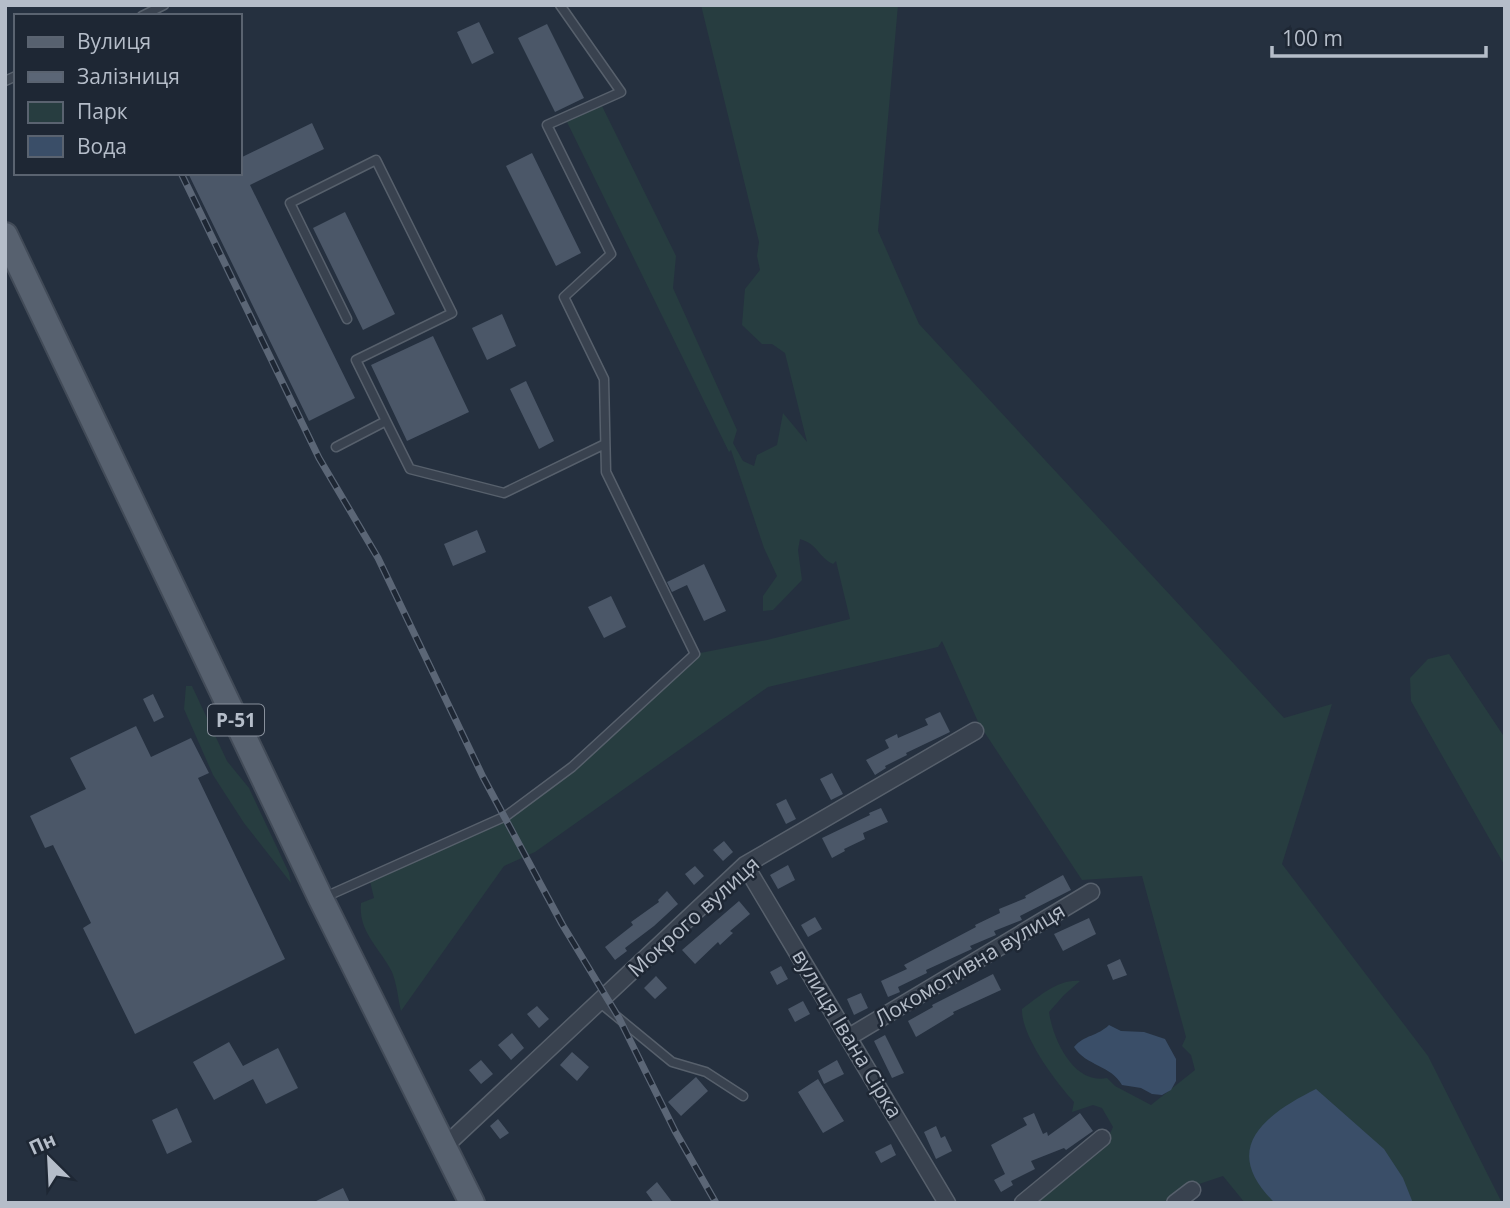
<svg xmlns="http://www.w3.org/2000/svg" width="1510" height="1208" font-family="'Open Sans',sans-serif">
<style>
.green{fill:#273d40}
.water{fill:#3a4e68}
.building{fill:#4b5768}
.lines{fill:none;stroke-linecap:round;stroke-linejoin:round}
.service-casing{stroke:#57606c;stroke-width:11}
.minor-casing{stroke:#57606c;stroke-width:19}
.primary-casing{stroke:#424b58;stroke-width:28}
.service{stroke:#39424f;stroke-width:8}
.minor{stroke:#39424f;stroke-width:16}
.primary{stroke:#57616f;stroke-width:24}
.rail-casing{stroke:#5b6676;stroke-width:7}
.rail{stroke:#1e2734;stroke-width:4.5;stroke-dasharray:13;stroke-linecap:butt}
.labels{text-anchor:middle;stroke-width:5;stroke-linejoin:round;paint-order:stroke}
.shield{fill:#1e2734;stroke:#88909c;stroke-width:2}
.shield-label{font-size:19px;font-weight:bold;fill:#b5bdc9}
.street-label{font-size:21px;fill:#b5bdc9;stroke:#1e2734}
</style>
<rect width="100%" height="100%" fill="#25303f"/>
<path class="green" d="M701,5H898L878,231L919,324L1284,718L1332,704L1282,864L1428,1056L1502,1203H1245L1223,1176L1190,1187L1170,1203H1031L1106,1142L1113,1127L1102,1108L1093,1105L1072,1112L1074,1102C1056,1082 1021,1036 1022,1009C1040,996 1058,979 1080,981L1064,995L1049,1012C1053,1040 1074,1085 1107,1078L1115,1086L1151,1105L1195,1070L1191,1055L1182,1046L1186,1037L1142,876L1082,880L979,724L942,641L938,647L768,687L535,852L504,866L401,1011C398,999 397,984 392,972C380,948 358,932 361,903L374,898L369,877L506,816L572,767L695,654L767,640L850,619L836,561L833,564C817,556 819,545 800,539L798,550L802,580L773,610L763,611V596L777,576L764,548L731,450L729,452L566,120L602,106L676,256L673,288L737,430L733,443L743,461L754,466L757,455L777,445L783,413L807,442L785,353L772,344H762L742,325L745,289L760,270L757,256L759,242Z
M1449,654L1505,738V866L1411,701L1410,678L1428,659Z
M186,686H192L227,761L249,788L289,873L291,883L244,823L213,775L184,709Z"/>
<path class="water" d="M1109,1025L1121,1031L1144,1032L1165,1039L1176,1059V1081L1171,1090L1162,1095L1152,1094L1141,1088L1122,1085C1111,1065 1086,1066 1074,1047C1084,1035 1098,1036 1109,1025Z
M1316,1089L1384,1149L1403,1178L1413,1203H1275C1219,1149 1264,1115 1316,1089Z"/>
<path class="building" d="M479,22L494,53L472,64L457,32Z
M547,24L584,98L555,112L518,38Z
M312,123L324,149L250,185L355,398L309,421L188,173H240V158Z
M532,153L581,253L556,266L506,166Z
M345,212L395,314L363,330L313,228Z
M502,314L516,346L487,360L472,328Z
M433,336L469,412L407,441L371,365Z
M526,381L554,441L539,449L510,389Z
M477,530L486,552L453,566L444,544Z
M704,564L726,611L704,621L687,585L672,592L667,582Z
M611,596L626,627L604,638L588,607Z
M153,694L164,717L154,722L143,699Z
M940,712L950,732L906,753L907,755L885,766L886,768L875,775L866,760L889,748L885,740L897,734L898,738L928,725L925,719Z
M136,726L151,757L191,738L209,773L198,778L285,959L135,1034L83,928L91,923L53,845L45,848L30,816L86,789L70,758Z
M832,773L843,794L831,800L820,779Z
M786,799L796,819L786,824L776,804Z
M881,808L888,822L863,833L865,839L844,849L845,851L832,858L822,838L870,815L869,813Z
M724,841L733,852L723,861L713,850Z
M788,865L795,880L778,889L770,875Z
M695,866L704,876L694,885L685,874Z
M1063,875L1071,890L1020,916L1022,920L994,931L996,935L970,946L972,949L926,970L927,973L898,987L900,992L888,997L881,981L907,969L904,965L976,927L975,925L1000,913L999,909L1026,898L1025,896Z
M667,891L678,904L654,926L625,948L627,951L615,960L605,947L633,925L631,922L659,902L658,900Z
M739,901L750,914L730,931L733,933L720,945L718,942L695,964L682,950Z
M815,917L822,929L808,937L801,925Z
M1089,918L1096,934L1063,951L1054,934Z
M1120,959L1127,975L1113,980L1107,965Z
M781,966L788,979L777,985L770,972Z
M993,974L1001,990L953,1012L954,1014L916,1037L908,1021L933,1007L932,1005Z
M656,976L667,988L655,999L644,988Z
M861,993L868,1008L854,1015L847,999Z
M803,1001L810,1014L795,1022L788,1009Z
M537,1006L549,1019L539,1028L527,1014Z
M512,1033L524,1048L511,1060L498,1045Z
M885,1035L904,1073L892,1078L874,1041Z
M229,1042L243,1066L278,1048L298,1088L266,1104L253,1079L214,1100L193,1062Z
M572,1052L589,1067L577,1081L560,1065Z
M481,1060L493,1074L481,1084L469,1070Z
M837,1060L844,1074L824,1084L818,1071Z
M696,1077L708,1091L681,1116L668,1102Z
M818,1079L844,1121L823,1133L798,1092Z
M177,1108L192,1142L167,1154L152,1120Z
M1034,1113L1043,1134L1047,1132L1048,1136L1080,1113L1093,1131L1066,1150L1064,1148L1031,1161L1035,1169L1011,1181L1013,1185L1001,1192L994,1180L1005,1174L991,1145L1027,1125L1023,1118Z
M498,1119L509,1133L500,1139L490,1126Z
M936,1126L941,1138L945,1136L952,1151L936,1159L924,1132Z
M891,1144L896,1155L881,1163L875,1152Z
M657,1182L673,1203H654L646,1192Z
M343,1188L350,1203H312Z"/>
<g class="lines">
<defs>
<path id="service" d="M142,16L164,5
M5,81L16,76
M347,319L290,203L376,160L452,313L356,360L386,421
M336,447L386,421L410,469L504,493L605,444
M325,897L506,816L572,767L695,654L606,472L604,379L564,297L611,254L547,125L621,92L560,5
M599,1002L672,1062L706,1072L743,1096"/>
<path id="minor" d="M745,865L947,1203
M849,1037L1091,892
M445,1146L745,865L975,731
M1023,1203L1102,1138
M1175,1203L1192,1190"/>
<path id="primary" d="M5,235L321,899L472,1203"/>
</defs>
<use href="#service" class="service-casing"/>
<use href="#minor" class="minor-casing"/>
<use href="#primary" class="primary-casing"/>
<use href="#service" class="service"/>
<use href="#minor" class="minor"/>
<use href="#primary" class="primary"/>
<defs>
<path id="rail" d="M181,173L319,458L378,558L483,777L562,924L619,1018L675,1131L716,1203"/>
</defs>
<use href="#rail" class="rail-casing"/>
<use href="#rail" class="rail"/>
</g>
<g class="labels">
<rect class="shield" x="208" y="704.5" width="56" height="31" rx="5"/>
<g class="shield-label">
<text x="236" y="727">Р-51</text>
</g>
<g class="street-label">
<text transform="translate(694 917) rotate(-42)" y="7">Мокрого вулиця</text>
<text transform="translate(970 965) rotate(-31)" y="7">Локомотивна вулиця</text>
<text transform="translate(847 1034) rotate(59)" y="7">вулиця Івана Сірка</text>
</g>
</g>
<rect width="1510" height="1208" fill="none" stroke="#b5bdc9" stroke-width="14"/>
<rect x="14" y="14" width="228" height="161" fill="#1e2734" stroke="#5a6370" stroke-width="2"/>
<rect x="28" y="37" width="35" height="10" fill="#57616f" stroke="#5a6370" stroke-width="2"/>
<text x="77" y="49" font-size="21" fill="#b5bdc9">Вулиця</text>
<rect x="28" y="72" width="35" height="10" fill="#5b6676" stroke="#5a6370" stroke-width="2"/>
<text x="77" y="84" font-size="21" fill="#b5bdc9">Залізниця</text>
<rect x="28" y="102" width="35" height="21" fill="#273d40" stroke="#5a6370" stroke-width="2"/>
<text x="77" y="119" font-size="21" fill="#b5bdc9">Парк</text>
<rect x="28" y="136" width="35" height="21" fill="#3a4e68" stroke="#5a6370" stroke-width="2"/>
<text x="77" y="154" font-size="21" fill="#b5bdc9">Вода</text>
<g transform="translate(49 1159) rotate(336)" stroke="#1e2734" stroke-width="5" paint-order="stroke">
<path d="M0-5L12 26L0 18L-12 26Z" fill="#b5bdc9"/>
<text y="-10" font-size="19" font-weight="bold" text-anchor="middle" fill="#b5bdc9">Пн</text>
</g>
<path d="M1272 46v10h214v-10" fill="none" stroke="#b5bdc9" stroke-width="3.5"/>
<text x="1282" y="46" font-size="21" fill="#b5bdc9" stroke="#1e2734" stroke-width="5" paint-order="stroke">100 m</text>
</svg>
